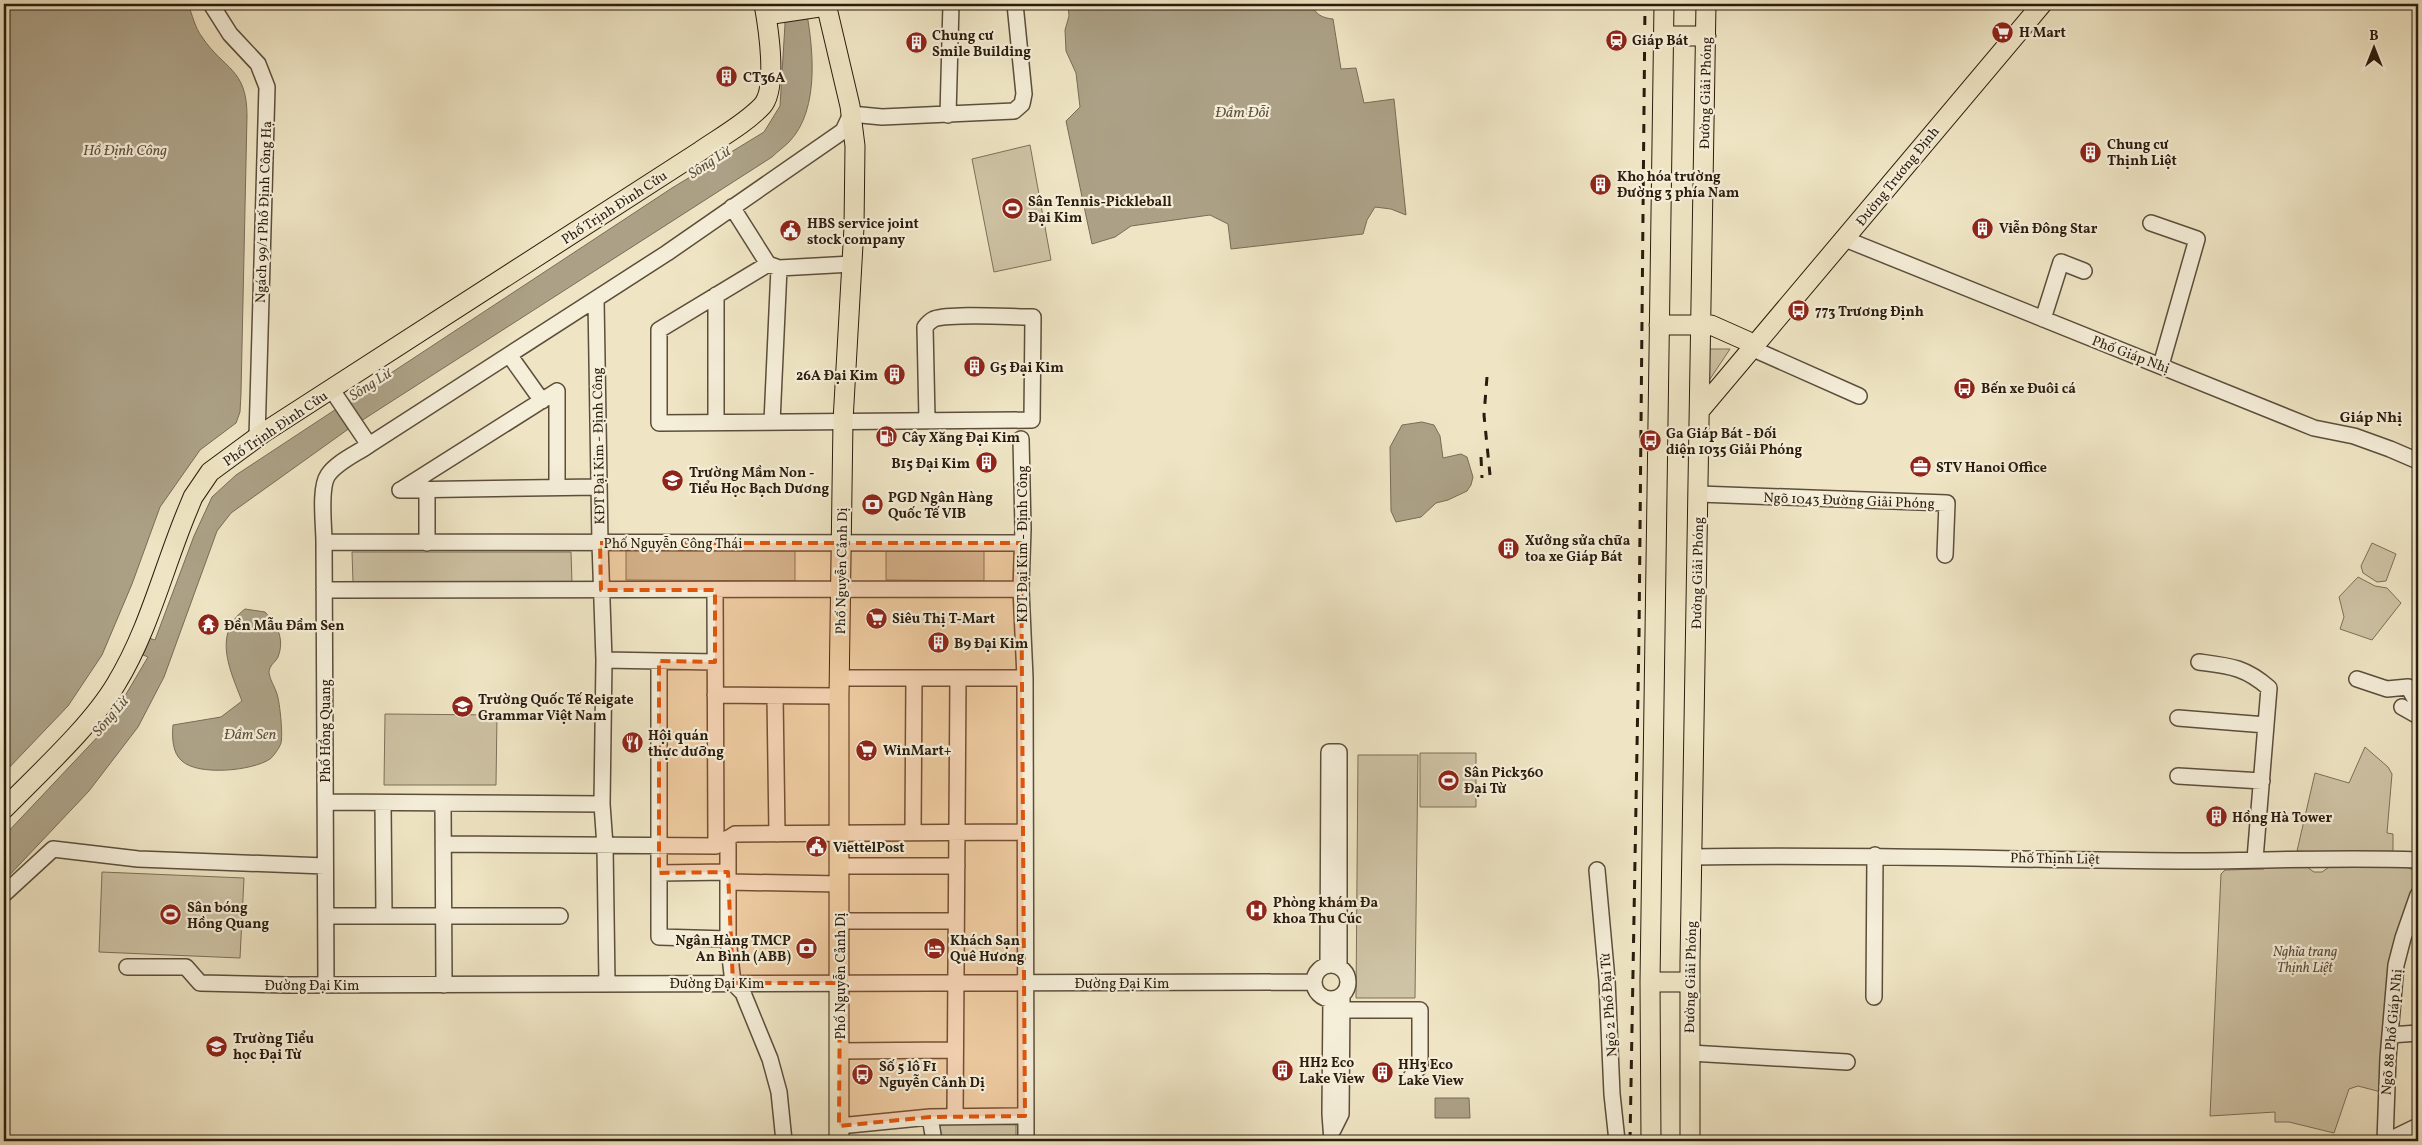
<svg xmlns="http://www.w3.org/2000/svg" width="2422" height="1145" font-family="Vollkorn,serif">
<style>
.green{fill:#cec3a5;stroke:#7c7059}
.water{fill:#aca186;stroke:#786c56}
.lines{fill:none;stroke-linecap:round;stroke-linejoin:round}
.minor-casing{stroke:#5c4e3b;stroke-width:18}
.major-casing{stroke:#2b1c0d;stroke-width:21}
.minor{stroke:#f5eed9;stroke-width:15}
.major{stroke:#efe5c4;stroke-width:19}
.rail{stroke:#2b1c0d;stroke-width:3;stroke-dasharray:9 9;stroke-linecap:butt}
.marked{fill:#df560c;fill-opacity:0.2;stroke:#df560c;stroke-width:4;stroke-dasharray:10 6;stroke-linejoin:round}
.labels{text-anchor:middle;stroke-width:4.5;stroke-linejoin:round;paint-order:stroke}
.poi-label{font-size:14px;font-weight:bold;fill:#2b1c0d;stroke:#f5eed9;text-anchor:start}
.street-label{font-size:14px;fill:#2b1c0d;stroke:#f5eed9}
.park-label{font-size:14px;font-style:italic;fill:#5c4e3b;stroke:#f5eed9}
.water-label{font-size:15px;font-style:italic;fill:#5f513d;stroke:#f5eed9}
.neighbourhood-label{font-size:15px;font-weight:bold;fill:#2b1c0d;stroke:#f5eed9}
</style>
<rect width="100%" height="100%" fill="#efe5c4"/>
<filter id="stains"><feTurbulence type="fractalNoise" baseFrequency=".004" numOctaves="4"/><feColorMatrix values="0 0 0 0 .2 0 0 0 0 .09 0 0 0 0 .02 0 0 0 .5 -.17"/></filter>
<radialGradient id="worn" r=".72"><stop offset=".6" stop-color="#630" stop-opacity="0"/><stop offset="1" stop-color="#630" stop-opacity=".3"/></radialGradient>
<path class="green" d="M1030,145L1051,260L994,272L972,159Z
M1709,349H1730L1708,382Z
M2372,543L2396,554L2386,581L2377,582L2363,573L2361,566Z
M626,550H795V581L626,580Z
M886,551H984V581L886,580Z
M352,552H571L572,583L353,582Z
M2358,577L2375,586L2387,588L2401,603L2372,640L2340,629L2344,617L2339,597Z
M385,714L497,715L496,785H384Z
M2365,747L2388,767L2392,774L2387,833L2393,834V856L2297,851L2315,773L2349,783Z
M1420,753H1476V807H1420Z
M1358,755H1418L1415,998H1356Z
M2268,865H2304L2314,872H2322L2332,865L2401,866L2418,871V881L2396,941L2381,1092L2358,1086L2349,1089L2334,1133L2289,1122H2275V1112L2210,1116L2221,874L2225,870L2264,869Z
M102,872L244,878L240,958L99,952Z
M1016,1121V1141H940V1123Z"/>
<path class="water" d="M4,4H188C192,14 195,28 202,37C224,70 247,68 247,116L241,393L240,412L236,423L200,450L160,507L132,584L102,655L68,706L4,773Z
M782,4H805C813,44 821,109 789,142C784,147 777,152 772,157L347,430L231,513L217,531L164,677L138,727L89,791L4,881V836L106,728L148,657L143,655L149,638L155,640L194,536L212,497L236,475L672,188L764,132L780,106L785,24Z
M1068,4H1312C1315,15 1323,18 1333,19L1341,69L1356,68L1364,103L1394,99L1406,215L1391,209L1375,207L1367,220L1363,234L1231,249L1228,224L1210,215L1131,226L1115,237L1092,244L1066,121L1080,107L1076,73L1066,51L1065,30L1069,16Z
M1422,422L1434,425L1440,436L1443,458L1461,454L1467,457L1473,477L1471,485L1467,491L1448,500L1436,503L1421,517L1396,522L1391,511L1390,447L1402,425Z
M245,609L265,612C277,624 285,639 278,657C275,663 269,665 269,673C270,680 275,687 277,694C280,703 283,735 281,743C280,747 273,757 270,759C252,771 198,776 182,761C172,753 172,736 173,725L221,717L242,701C230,670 212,634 245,609Z
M1435,1098H1469L1470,1118H1435Z"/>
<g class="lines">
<defs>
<path id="minor" d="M211,4L230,34L258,64L267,87L257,438
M948,115L951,4
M732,207L768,264L779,268L852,264
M2151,223L2197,239L2161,365
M1845,239L2314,428L2354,436L2390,449L2418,461
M768,264L659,330V423L1032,420L1033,317C1010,317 952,313 934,319C930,321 928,323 925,327L927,419
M596,299L600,543L604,660L602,804L605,846L607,984
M2043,319L2061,262L2084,271
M1751,348L1859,396
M510,356L542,401
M332,390L369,445
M557,391V488
M716,422V295
M772,422L779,268
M1021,439L1023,529L1021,589L1025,678L1026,1141
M402,489L557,391
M400,490L599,487
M1699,494L1947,503L1945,555
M324,542L1021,543
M427,543V489
M324,590L1021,589
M715,590L716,846
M604,660L715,662
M659,661V937L728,939
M2199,662C2230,666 2245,667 2269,688L2255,859
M840,678H1025
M2357,679L2387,689L2408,687L2418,704
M715,695L839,696
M775,696L777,834
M2402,707L2418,716
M2178,718L2266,725
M2178,776L2262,781
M325,802L602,804
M383,803L384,915
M443,803L444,985
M913,833L914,678
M728,838V939L733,983L743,993L770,1059L779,1092L784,1141
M443,844L716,846L735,834L1024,832
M1692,857C1855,854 2017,860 2180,861C2259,861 2339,857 2418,860
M841,866H957
M1597,870L1607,980L1612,1094L1617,1141
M659,873L728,872
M728,882L840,884
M4,894L53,849L138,859L325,866
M326,916H560
M840,921H956
M1314 982a17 17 0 1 1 34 0a17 17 0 1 1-34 0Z
M1328,965L1329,752H1339V966
M127,967H186L200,983L288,985L1313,982
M326,985L324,542C324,525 319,488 328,475C337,462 356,454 369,445L667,253L843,131L851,114L882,117L1014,111L1022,104L1024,94L1015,4
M1874,997L1875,855
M1331,999L1330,1114L1332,1141
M1342,1010H1420V1066L1411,1077
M2390,1035L2418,1033
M839,1051L955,1050
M1690,1053L1847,1062
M955,1116L958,678
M930,1117L934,1141
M839,1126L930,1117L1025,1116
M1333,1130L1341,1114L1342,996
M2385,1141L2388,1058L2396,965L2403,938L2418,895
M2387,1141L2418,1126"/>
<path id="major" d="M826,4L850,106L855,146L854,227L843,421L839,696V1141
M766,15L826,6
M1663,36H1706
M1659,325H1711L1747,341L1751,348
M1701,409L2042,4
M4,809C39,773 91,726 116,684C148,632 163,570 186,514L193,497L210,472L263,433L699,152C719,138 745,124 762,106C778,89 768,26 764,4
M1650,982H1690
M1651,1141L1650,982L1664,4
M1690,1141V963L1706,4"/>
</defs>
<use href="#minor" class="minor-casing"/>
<use href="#major" class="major-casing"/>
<use href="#minor" class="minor"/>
<use href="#major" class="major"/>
<path class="rail" d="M1487,377L1484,415L1490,475
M1481,457L1482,478
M1630,1141L1639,636L1645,4"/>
</g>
<path class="marked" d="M600,543H1021L1025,1116L930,1117L839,1126L840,983H733L728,872L659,873V661L715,662V590H601Z"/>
<defs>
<symbol id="supermarket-disc" viewBox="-11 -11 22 22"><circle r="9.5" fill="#8f2418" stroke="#f5eed9"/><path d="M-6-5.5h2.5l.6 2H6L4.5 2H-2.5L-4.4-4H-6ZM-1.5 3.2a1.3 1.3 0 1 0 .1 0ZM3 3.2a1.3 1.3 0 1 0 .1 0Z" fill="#fff"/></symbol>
<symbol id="station-disc" viewBox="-11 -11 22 22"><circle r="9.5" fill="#8f2418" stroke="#f5eed9"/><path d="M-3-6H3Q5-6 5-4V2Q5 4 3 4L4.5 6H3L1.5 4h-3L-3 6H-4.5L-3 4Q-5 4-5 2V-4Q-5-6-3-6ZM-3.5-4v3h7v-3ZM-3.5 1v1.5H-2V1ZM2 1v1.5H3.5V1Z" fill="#fff"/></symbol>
<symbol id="building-disc" viewBox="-11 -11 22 22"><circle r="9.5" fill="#8f2418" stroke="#f5eed9"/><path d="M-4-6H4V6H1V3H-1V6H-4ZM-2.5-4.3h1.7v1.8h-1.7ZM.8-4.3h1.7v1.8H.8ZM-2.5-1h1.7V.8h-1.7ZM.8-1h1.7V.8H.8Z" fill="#fff"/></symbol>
<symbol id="stadium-disc" viewBox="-11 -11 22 22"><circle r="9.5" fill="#8f2418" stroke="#f5eed9"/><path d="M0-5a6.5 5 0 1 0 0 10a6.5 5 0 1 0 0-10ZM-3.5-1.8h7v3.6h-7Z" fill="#fff"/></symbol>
<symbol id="civic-disc" viewBox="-11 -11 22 22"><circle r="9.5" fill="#8f2418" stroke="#f5eed9"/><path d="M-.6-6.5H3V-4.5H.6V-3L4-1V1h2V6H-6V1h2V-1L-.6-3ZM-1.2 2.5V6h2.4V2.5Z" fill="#fff"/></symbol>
<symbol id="bus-disc" viewBox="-11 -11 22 22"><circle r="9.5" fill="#8f2418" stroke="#f5eed9"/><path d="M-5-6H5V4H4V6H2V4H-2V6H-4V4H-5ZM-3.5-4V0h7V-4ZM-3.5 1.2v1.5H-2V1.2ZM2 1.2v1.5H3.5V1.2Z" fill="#fff"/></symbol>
<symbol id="fuel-disc" viewBox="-11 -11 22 22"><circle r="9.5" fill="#8f2418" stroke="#f5eed9"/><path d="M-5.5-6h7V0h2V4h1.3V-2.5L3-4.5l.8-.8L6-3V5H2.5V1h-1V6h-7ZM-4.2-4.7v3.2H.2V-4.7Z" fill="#fff"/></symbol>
<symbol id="office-disc" viewBox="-11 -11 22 22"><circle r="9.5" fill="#8f2418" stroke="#f5eed9"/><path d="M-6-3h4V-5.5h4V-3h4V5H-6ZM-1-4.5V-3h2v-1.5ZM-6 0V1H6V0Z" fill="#fff"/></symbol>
<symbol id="school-disc" viewBox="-11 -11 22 22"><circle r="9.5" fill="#8f2418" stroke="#f5eed9"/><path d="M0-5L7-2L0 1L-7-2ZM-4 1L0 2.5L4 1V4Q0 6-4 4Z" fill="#fff"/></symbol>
<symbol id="bank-disc" viewBox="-11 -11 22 22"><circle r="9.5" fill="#8f2418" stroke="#f5eed9"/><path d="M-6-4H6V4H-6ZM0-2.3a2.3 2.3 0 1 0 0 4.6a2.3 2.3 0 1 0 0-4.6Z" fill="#fff"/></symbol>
<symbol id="temple-disc" viewBox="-11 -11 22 22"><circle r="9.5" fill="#8f2418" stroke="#f5eed9"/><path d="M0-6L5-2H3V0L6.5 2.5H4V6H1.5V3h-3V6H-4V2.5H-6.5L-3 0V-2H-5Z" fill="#fff"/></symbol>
<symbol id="restaurant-disc" viewBox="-11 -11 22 22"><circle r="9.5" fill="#8f2418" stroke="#f5eed9"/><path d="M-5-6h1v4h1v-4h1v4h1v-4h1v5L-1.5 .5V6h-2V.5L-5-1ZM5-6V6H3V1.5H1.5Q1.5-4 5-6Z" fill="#fff"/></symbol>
<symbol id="hospital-disc" viewBox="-11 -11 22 22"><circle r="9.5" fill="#8f2418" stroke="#f5eed9"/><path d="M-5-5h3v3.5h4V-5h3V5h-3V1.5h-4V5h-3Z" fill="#fff"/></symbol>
<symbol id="hotel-disc" viewBox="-11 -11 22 22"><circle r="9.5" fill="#8f2418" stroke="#f5eed9"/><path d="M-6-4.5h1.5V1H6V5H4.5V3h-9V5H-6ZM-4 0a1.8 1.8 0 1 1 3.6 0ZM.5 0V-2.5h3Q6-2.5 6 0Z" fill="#fff"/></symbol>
</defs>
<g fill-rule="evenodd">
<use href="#supermarket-disc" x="1990" y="20" width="25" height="25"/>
<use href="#station-disc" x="1604" y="28" width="25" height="25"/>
<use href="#building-disc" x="904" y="30" width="25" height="25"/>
<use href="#building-disc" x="714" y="64" width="25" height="25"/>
<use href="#building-disc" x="2078" y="140" width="25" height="25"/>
<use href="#building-disc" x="1588" y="172" width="25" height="25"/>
<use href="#stadium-disc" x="1000" y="196" width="25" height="25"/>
<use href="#building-disc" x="1970" y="216" width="25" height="25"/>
<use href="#civic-disc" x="778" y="218" width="25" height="25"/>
<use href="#bus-disc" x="1786" y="298" width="25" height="25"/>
<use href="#building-disc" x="962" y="354" width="25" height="25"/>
<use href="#building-disc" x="882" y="362" width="25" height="25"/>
<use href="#bus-disc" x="1952" y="376" width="25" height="25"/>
<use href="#fuel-disc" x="874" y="424" width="25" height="25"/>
<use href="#bus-disc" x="1638" y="428" width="25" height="25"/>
<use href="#building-disc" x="974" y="450" width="25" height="25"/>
<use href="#office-disc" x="1908" y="454" width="25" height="25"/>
<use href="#school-disc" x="660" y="468" width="25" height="25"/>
<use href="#bank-disc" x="860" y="492" width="25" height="25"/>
<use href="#building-disc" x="1496" y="536" width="25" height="25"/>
<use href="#supermarket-disc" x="864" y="606" width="25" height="25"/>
<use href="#temple-disc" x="196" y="612" width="25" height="25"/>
<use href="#building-disc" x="926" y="630" width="25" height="25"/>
<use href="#school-disc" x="450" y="694" width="25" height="25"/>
<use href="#restaurant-disc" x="620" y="730" width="25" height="25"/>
<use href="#supermarket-disc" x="854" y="738" width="25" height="25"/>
<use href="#stadium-disc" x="1436" y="768" width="25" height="25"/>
<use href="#building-disc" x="2204" y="804" width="25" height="25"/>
<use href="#civic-disc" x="804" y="834" width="25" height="25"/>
<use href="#hospital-disc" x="1244" y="898" width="25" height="25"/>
<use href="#stadium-disc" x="158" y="902" width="25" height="25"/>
<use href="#bank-disc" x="794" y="936" width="25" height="25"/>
<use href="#hotel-disc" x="922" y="936" width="25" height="25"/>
<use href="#school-disc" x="204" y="1034" width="25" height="25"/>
<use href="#building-disc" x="1270" y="1058" width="25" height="25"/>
<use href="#building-disc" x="1370" y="1060" width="25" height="25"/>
<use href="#bus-disc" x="850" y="1062" width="25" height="25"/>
</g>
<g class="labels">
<g class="poi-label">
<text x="2019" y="37">H Mart</text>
<text x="932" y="40">Chung cư<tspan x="932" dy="16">Smile Building</tspan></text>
<text x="1632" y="45">Giáp Bát</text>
<text x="743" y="82">CT36A</text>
<text x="2107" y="149">Chung cư<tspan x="2107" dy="16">Thịnh Liệt</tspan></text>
<text x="1617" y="181">Kho hóa trường<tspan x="1617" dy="16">Đường 3 phía Nam</tspan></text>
<text x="1028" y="206">Sân Tennis-Pickleball<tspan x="1028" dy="16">Đại Kim</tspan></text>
<text x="807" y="228">HBS service joint<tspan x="807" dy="16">stock company</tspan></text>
<text x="1999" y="233">Viễn Đông Star</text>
<text x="1815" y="316">773 Trương Định</text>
<text x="990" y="372">G5 Đại Kim</text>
<text x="878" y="380" text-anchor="end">26A Đại Kim</text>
<text x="1981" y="393">Bến xe Đuôi cá</text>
<text x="1666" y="438">Ga Giáp Bát - Đối<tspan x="1666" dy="16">diện 1035 Giải Phóng</tspan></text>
<text x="902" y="442">Cây Xăng Đại Kim</text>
<text x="970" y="468" text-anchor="end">B15 Đại Kim</text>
<text x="1936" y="472">STV Hanoi Office</text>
<text x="689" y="477">Trường Mầm Non -<tspan x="689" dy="16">Tiểu Học Bạch Dương</tspan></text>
<text x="888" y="502">PGD Ngân Hàng<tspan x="888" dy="16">Quốc Tế VIB</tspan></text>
<text x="1525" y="545">Xưởng sửa chữa<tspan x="1525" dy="16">toa xe Giáp Bát</tspan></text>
<text x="892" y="623">Siêu Thị T-Mart</text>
<text x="224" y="630">Đền Mẫu Đầm Sen</text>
<text x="954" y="648">B9 Đại Kim</text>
<text x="478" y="704">Trường Quốc Tế Reigate<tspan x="478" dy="16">Grammar Việt Nam</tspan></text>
<text x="648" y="740">Hội quán<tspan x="648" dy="16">thực dưỡng</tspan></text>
<text x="883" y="755">WinMart+</text>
<text x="1464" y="777">Sân Pick360<tspan x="1464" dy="16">Đại Từ</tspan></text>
<text x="2232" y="822">Hồng Hà Tower</text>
<text x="833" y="852">ViettelPost</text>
<text x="1273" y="907">Phòng khám Đa<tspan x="1273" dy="16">khoa Thu Cúc</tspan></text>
<text x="187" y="912">Sân bóng<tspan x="187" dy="16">Hồng Quang</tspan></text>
<text x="791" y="945" text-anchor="end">Ngân Hàng TMCP<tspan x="791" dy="16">An Bình (ABB)</tspan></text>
<text x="950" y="945">Khách Sạn<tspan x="950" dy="16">Quê Hương</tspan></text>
<text x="233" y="1043">Trường Tiểu<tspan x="233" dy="16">học Đại Từ</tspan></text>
<text x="1299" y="1067">HH2 Eco<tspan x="1299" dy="16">Lake View</tspan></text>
<text x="1398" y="1069">HH3 Eco<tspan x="1398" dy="16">Lake View</tspan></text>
<text x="879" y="1071">Số 5 lô F1<tspan x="879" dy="16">Nguyễn Cảnh Dị</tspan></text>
</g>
<g class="street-label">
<text transform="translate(1705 93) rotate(-89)" y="5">Đường Giải Phóng</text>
<text transform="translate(1897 176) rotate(-51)" y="5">Đường Trương Định</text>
<text transform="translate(614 207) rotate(-33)" y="5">Phố Trịnh Đình Cửu</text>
<text transform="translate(263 212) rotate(-88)" y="5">Ngách 99/1 Phố Định Công Hạ</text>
<text transform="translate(2131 354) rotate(21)" y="5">Phố Giáp Nhị</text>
<text transform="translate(275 428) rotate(-34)" y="5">Phố Trịnh Đình Cửu</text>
<text transform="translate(598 446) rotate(-91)" y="5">KĐT Đại Kim - Định Công</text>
<text transform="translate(1849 500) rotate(2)" y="5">Ngõ 1043 Đường Giải Phóng</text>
<text x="673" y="548">Phố Nguyễn Công Thái</text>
<text transform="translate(1022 544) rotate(-90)" y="5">KĐT Đại Kim - Định Công</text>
<text transform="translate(841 571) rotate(-89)" y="5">Phố Nguyễn Cảnh Dị</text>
<text transform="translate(1697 573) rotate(-89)" y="5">Đường Giải Phóng</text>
<text transform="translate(325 731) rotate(-90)" y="5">Phố Hồng Quang</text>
<text transform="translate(2055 858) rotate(1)" y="5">Phố Thịnh Liệt</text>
<text transform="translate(840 976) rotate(-90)" y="5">Phố Nguyễn Cảnh Dị</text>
<text transform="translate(1690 977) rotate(-89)" y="5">Đường Giải Phóng</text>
<text x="717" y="988">Đường Đại Kim</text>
<text x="1122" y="988">Đường Đại Kim</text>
<text x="312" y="990">Đường Đại Kim</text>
<text transform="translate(1608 1005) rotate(-94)" y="5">Ngõ 2 Phố Đại Từ</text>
<text transform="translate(2391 1032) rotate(-85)" y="5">Ngõ 88 Phố Giáp Nhị</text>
</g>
<g class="park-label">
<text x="2305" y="956">Nghĩa trang<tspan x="2305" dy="16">Thịnh Liệt</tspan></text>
</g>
<g class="water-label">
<text x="1242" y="117">Đầm Đỗi</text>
<text x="125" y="155">Hồ Định Công</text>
<text transform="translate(709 162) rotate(-33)" y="5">Sông Lừ</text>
<text transform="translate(370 384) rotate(-33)" y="5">Sông Lừ</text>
<text transform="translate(110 716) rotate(-50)" y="5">Sông Lừ</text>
<text x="250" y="739">Đầm Sen</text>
</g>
<g class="neighbourhood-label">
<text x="2371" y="422">Giáp Nhị</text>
</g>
</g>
<rect width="2422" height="1145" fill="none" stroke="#efe5c4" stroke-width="20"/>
<rect x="5" y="5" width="2412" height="1135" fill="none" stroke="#2b1c0d" stroke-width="2.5"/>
<rect x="10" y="10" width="2402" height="1125" fill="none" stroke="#2b1c0d"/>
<g transform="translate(2374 48)" stroke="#f5eed9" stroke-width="4" paint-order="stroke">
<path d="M0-4L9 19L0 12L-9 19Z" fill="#2b1c0d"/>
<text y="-8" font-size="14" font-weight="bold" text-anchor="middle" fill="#2b1c0d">B</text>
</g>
<rect width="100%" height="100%" filter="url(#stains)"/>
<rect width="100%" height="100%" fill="url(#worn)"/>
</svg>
